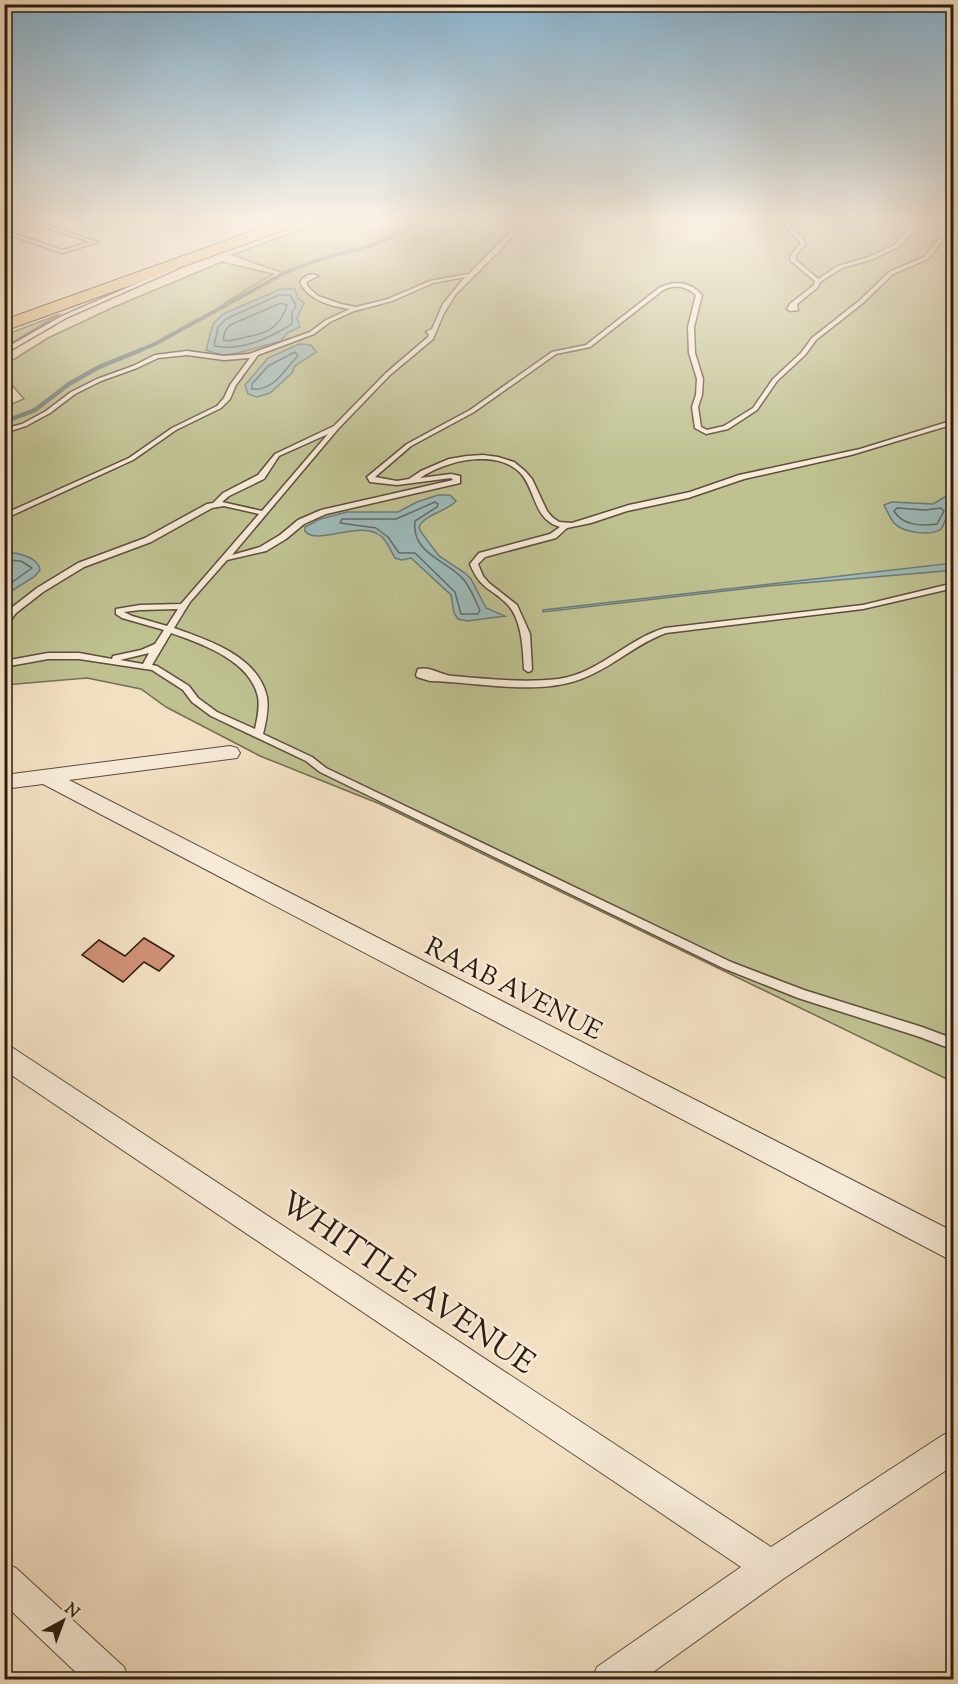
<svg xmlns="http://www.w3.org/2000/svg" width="958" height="1684" font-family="'Sorts Mill Goudy',serif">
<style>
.green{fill:#bfc191;stroke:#756e51;stroke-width:1.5}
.water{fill:#9dbbbb;stroke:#6f7b77;stroke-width:1.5}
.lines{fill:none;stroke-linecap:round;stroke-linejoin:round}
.shore{stroke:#646c66;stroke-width:1.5}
.stream-far1{stroke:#6f7b77;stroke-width:4}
.stream{stroke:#6f7b77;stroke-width:4.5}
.building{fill:#d19179;stroke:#2b1c11;stroke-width:1.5}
.service-casing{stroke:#5d4d3e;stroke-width:3}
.minor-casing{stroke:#5d4d3e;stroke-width:2}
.motorway-casing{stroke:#2b1c11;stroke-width:2}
.service{fill:#f7ebd8;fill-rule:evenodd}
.minor{fill:#f7ebd8;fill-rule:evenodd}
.motorway{fill:#eac082;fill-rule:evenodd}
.labels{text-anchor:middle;stroke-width:5;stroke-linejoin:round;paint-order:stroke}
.street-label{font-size:26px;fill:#2b1c11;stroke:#f7ebd8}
.near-street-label{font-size:32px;fill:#2b1c11;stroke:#f7ebd8}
</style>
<rect width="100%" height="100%" fill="#f3e0c3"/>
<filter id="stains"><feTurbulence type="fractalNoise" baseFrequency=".00333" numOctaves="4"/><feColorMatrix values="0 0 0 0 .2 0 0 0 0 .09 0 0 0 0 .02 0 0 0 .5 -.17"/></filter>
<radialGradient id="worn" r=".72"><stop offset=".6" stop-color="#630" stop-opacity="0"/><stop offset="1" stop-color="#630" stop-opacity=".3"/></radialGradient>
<path class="green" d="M321,222H953V1082L380,804L260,756L166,707L141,689L87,678L5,685L4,407L24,399L5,377V365L48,338L114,307L222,262L273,274L228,301L214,312L284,273L232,255Z
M60,314L5,347V335Z"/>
<path class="water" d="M281,289H295L298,298L304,303L297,318L300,327L287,333L281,341L238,353L222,355L206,350L213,324L223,314Z
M299,344L311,345L316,352L295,366L292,373L270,393L257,397L248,394L245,385L268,358Z
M953,492V516L947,517C944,521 944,526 941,529C930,537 902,532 894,523C890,518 887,511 884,505L892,502L933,504Z
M438,495H450L456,501C446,512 425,514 419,527L421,532L439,556L465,573L471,579L486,608L505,616L467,621L458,619L454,613L451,595L411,558L402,560L395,558C391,551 388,543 382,537C362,518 317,547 305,531V527L320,519L347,512H398L417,502Z
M14,553C24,555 38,558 40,570L34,577L5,595V554Z
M953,563V570L933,572L768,586L543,612V610Z"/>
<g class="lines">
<path class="shore" d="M279,295H290L296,305L292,313V324C268,339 242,351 214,346L218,327L226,319Z
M281,303L287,305C278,336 256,334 229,341L223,340L225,331L230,325Z
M295,352L298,356C283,370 275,391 252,389V384L268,366Z
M435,502L438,504L437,507L415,521C411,554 447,560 464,580C471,589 475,600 480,610L478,614H461L455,592L415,553H399L388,537L376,528L340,523L342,519H396Z
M897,508L925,510L941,508L944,511L937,524C921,526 903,526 894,511Z
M4,560L21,561L32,568L4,588"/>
<path class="stream-far1" d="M138,351L155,344L284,273L321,259L376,244L423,222"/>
<path class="stream" d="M4,422L35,410L69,384L99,367L141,350"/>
</g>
<path class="building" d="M144,938L174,956L159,971L144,962L123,982L82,955L99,940L125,956Z"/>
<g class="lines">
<defs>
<path id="service" d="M18,222H26L4,229V226Z
M29,222H37L98,242L62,253L4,233V230L62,250L91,242Z
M520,222H526L515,232L500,250L455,295L443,315L433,339L390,375L338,429L232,555L260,547L280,535L298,520L321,510L453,480L451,478L397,485L370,482L367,477L407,444L470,410L552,352L586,345L659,288C675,280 690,282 702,295L694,327L695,353L703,379L702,395L698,407L701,427L707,430L724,426L753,408L773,379L801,353L812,338L859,301L889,272L924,257L939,239L954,238V240L942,241L928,259L893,274L863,303L816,340L805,355L777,381L757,410L728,429L706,434L695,428L692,407L696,395L697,379L689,353L688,327L696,295C686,286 675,284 663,290L590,347L556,354L474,412L411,446L375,477L397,481L409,479L421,471L449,459L467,456L483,455L498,457L514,462L525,471L532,479L547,511L552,517L559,522L572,523L629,505L690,492L739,475L860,449L954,420V424L851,455L744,479L688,498L627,511L591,523L567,528L556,538L485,557L478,564L483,576L489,583L517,605L530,634L532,669L531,671L528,672L524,669C523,650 522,620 508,605C491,587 481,591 470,564L479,553L550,534L560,527C535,520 536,494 523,476C500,447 446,460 420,478L451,474L460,476V483L326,514L304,524L286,539L266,551L227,560L190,602L174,628C208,640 258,656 267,697C269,709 266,722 263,734L312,757L326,768L731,962L804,990L922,1027L954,1039V1050L920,1037L798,998L723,968L320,772L306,761L211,716L192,702L183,690L152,670L79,659H48L4,667V661L48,653H79L112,659L113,656L141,650L155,644L164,630L122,618L116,614V609L140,605L181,604L259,514L224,506L212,508L151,542L84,567L43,592L16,613L7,625H4V617L10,609L37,588L78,563L145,538L207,504L213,503L223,493L258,475L275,454L334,426L386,373L428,337L429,334L426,332L432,329L443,304L465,277L433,283L392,301L354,311L330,322L314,334L258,355L236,385L230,399L221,408L176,430L133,460L4,519V514L129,458L172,428L217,406L224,398L230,385L250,358L224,360L187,355L158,358L137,368L101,381L75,394L50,413L26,426L4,433V429L22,424L46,411L71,392L97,379L133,366L155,355L187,351L224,356L249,354L310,332L326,320L350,309C332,306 308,301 300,282C304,276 311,272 318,276L306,282L308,287L318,296L341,304L356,307L388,299L430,281L469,274ZM328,434L262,511L222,502L229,496L264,479L279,456ZM178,609L167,626L132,616L124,612L140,610ZM171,633C202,644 250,660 258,697C260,708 257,719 255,729L217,712L198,698L189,686L157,666L152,665ZM149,653L143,664L120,660Z
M782,222H787L806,243L796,255V260L818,279L838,266L869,257L894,245L910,229L943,222L954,223L914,231L898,247L873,259L842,268L820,282L818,287L797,304L798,310L790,311L787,309L790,304L814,285L815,281L790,260L791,255L801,243Z
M172,268L177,269L66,318L4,354V349L62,316Z
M954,583V588L863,609L666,633C635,644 612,668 581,679C536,696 477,682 430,681L417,677L416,675L418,669C431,666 440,675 453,676C487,679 524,683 558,679C598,674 627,639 665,628L863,605Z"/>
<path id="minor" d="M98,222H112L94,230L89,227Z
M230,746L237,748L240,753L237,758L69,780L954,1232V1262L43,784L4,789V775Z
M4,1045L13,1048L771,1547L943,1435L954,1430V1465L783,1579L642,1680H592L597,1667L741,1567L4,1070Z
M4,1563L16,1568L124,1667L129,1680H84L4,1604Z"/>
<path id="motorway" d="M278,222H300L298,225L4,331V320Z"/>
</defs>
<use href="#service" class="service-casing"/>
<use href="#minor" class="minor-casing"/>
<use href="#motorway" class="motorway-casing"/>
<use href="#service" class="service"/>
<use href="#minor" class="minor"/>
<use href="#motorway" class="motorway"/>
</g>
<linearGradient id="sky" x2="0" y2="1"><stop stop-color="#8ab7d6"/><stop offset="0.48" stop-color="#faf1e4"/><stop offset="1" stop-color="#faf1e4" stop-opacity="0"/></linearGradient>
<rect width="958" height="458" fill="url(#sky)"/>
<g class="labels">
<g class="street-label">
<text transform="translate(514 988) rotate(27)" y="9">RAAB AVENUE</text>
</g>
<g class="near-street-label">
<text transform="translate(408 1282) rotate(34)" y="11">WHITTLE AVENUE</text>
</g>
</g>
<rect width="958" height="1684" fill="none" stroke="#f3e0c3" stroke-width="24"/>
<rect x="6" y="6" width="946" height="1672" fill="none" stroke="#2b1c11" stroke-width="3"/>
<rect x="12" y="12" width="934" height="1660" fill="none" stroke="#2b1c11" stroke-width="1.5"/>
<g transform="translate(63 1621) rotate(41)" stroke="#f7ebd8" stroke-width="4.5" paint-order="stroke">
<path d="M0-4.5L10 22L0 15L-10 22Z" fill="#2b1c11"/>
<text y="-9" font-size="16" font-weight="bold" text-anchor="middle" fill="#2b1c11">N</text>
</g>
<rect width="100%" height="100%" filter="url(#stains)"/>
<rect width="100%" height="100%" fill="url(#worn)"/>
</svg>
